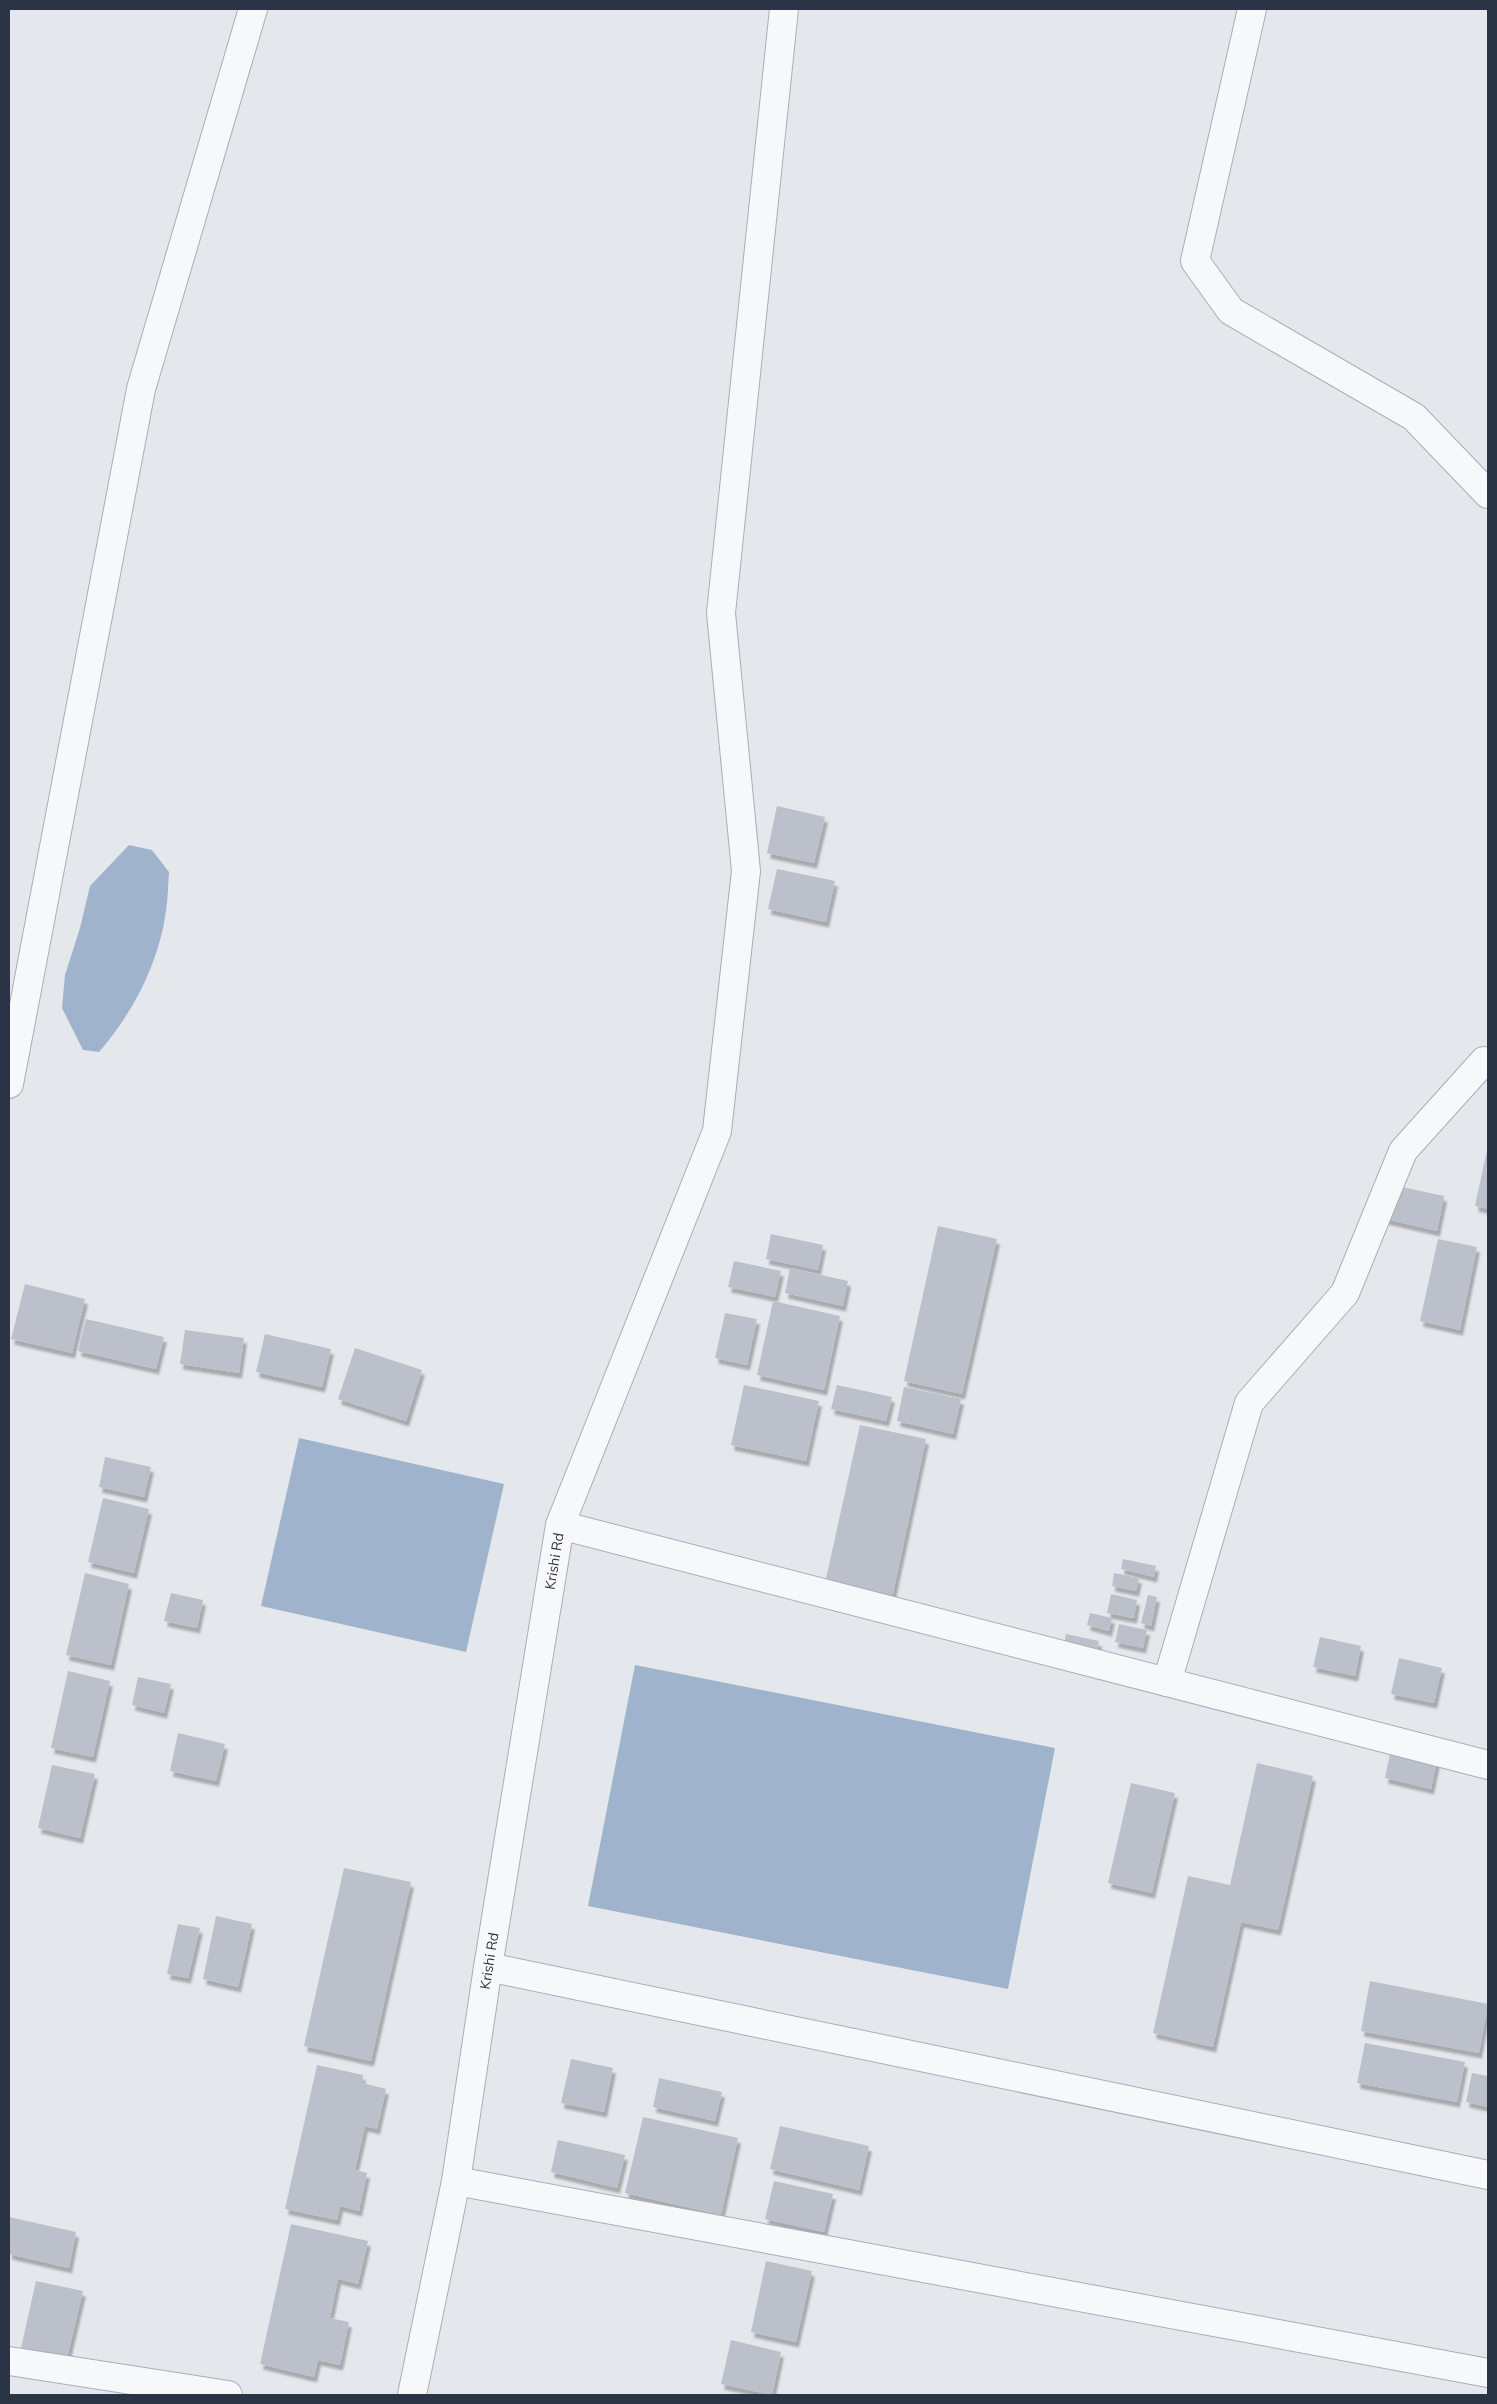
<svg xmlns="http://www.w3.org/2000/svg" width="1497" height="2404" font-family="Mulish,sans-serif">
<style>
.water{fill:#9fb4cc}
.building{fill:#bbc0ca;filter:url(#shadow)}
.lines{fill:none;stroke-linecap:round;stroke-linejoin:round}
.minor-casing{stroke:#a9aeb7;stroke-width:30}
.minor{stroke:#f7f8fa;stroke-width:28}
.labels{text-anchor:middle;stroke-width:4;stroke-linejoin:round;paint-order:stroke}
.street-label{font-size:14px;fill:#2b3445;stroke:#f4f6f9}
</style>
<defs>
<filter id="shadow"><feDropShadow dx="3" dy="5.5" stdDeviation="1" flood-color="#0004"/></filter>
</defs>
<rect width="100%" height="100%" fill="#e4e7ec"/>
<path class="water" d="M129,845L152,850L169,872C168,885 168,898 166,911C159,963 133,1013 99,1052L83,1050L62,1008L65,975L80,928L90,886Z
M299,1438L504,1484L466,1652L261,1606Z
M635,1665L1055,1748L1008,1989L588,1906Z"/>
<path class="building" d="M777,806L825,817L814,863L767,853Z
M777,869L835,881L826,922L768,909Z
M1487,1150H1488V1209L1475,1206Z
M1393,1185L1444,1196L1437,1231L1385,1219Z
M938,1226L997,1239L962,1394L904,1381Z
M771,1234L823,1245L818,1270L766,1259Z
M1438,1239L1477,1247L1460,1330L1420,1321Z
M734,1261L781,1271L775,1297L728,1287Z
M790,1268L848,1281L843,1306L785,1293Z
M25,1284L85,1299L72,1353L11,1339Z
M773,1301L840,1316L824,1390L757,1375Z
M725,1313L757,1319L747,1365L715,1358Z
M86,1319L164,1337L156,1369L78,1351Z
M185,1330L244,1338L239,1373L180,1364Z
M265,1334L331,1349L322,1387L256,1372Z
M355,1348L422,1370L406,1421L338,1399Z
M744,1385L819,1401L806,1461L731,1445Z
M837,1385L892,1397L886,1421L831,1409Z
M904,1387L961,1399L953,1434L897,1421Z
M860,1425L926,1439L892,1598L825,1583Z
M105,1457L151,1467L144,1497L99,1487Z
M103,1498L149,1509L134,1573L88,1562Z
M1123,1559L1156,1566L1154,1577L1121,1569Z
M85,1573L129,1584L111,1665L66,1655Z
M1114,1573L1139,1578L1136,1591L1112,1586Z
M171,1593L203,1600L197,1628L164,1621Z
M1111,1594L1137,1600L1134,1618L1107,1613Z
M1148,1595L1157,1597L1151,1626L1141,1623Z
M1090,1613L1112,1618L1109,1631L1087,1625Z
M1119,1624L1147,1630L1143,1648L1115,1642Z
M1066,1634L1099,1641L1096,1657L1063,1650Z
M1320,1637L1361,1646L1355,1676L1313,1667Z
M1399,1658L1442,1668L1434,1703L1391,1694Z
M68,1671L110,1681L93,1757L51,1748Z
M138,1677L171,1684L164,1713L132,1705Z
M178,1733L225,1744L216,1781L170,1771Z
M1391,1749L1437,1760L1431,1789L1385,1778Z
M1257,1763L1313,1776L1278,1930L1241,1922L1213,2047L1153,2033L1188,1876L1230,1885Z
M52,1765L95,1774L80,1838L38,1828Z
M1131,1783L1175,1793L1152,1893L1108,1883Z
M344,1868L411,1882L371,2061L304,2046Z
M216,1916L252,1924L238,1987L203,1979Z
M178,1924L200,1928L188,1978L167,1974Z
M1370,1981L1488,2004L1479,2053L1361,2031Z
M1365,2043L1465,2062L1457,2102L1357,2083Z
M571,2059L613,2068L604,2112L561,2103Z
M317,2065L363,2075L362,2083L386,2089L377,2129L365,2126L355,2170L367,2173L359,2211L340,2206L337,2220L285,2209Z
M1472,2073L1488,2076V2107L1466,2102Z
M659,2078L722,2092L715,2121L653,2107Z
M643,2117L738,2138L721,2215L625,2193Z
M780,2126L869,2146L859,2190L770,2169Z
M558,2140L625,2155L617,2188L551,2172Z
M774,2181L833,2194L824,2232L765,2219Z
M9,2217L76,2232L69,2268L9,2254Z
M291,2224L368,2241L358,2284L338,2279L330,2318L349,2322L340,2365L318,2360L314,2377L260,2364Z
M766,2261L812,2271L796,2342L751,2332Z
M36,2281L83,2291L67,2358L21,2348Z
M731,2340L781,2352L772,2395L721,2384Z"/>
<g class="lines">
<defs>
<g id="minor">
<path d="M784,9L721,613L746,871L717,1131L560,1525L1488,1765"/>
<path d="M1252,9L1195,261L1231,311L1414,417L1488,494"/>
<path d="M9,1084L141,389L253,9"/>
<path d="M1167,1682L1249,1403L1345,1293L1403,1151L1484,1061"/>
<path d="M488,1967L1488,2175"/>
<path d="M456,2181L1488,2373"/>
<path d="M9,2361L228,2395"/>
<path id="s1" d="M412,2395L456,2181L488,1967L560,1525"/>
</g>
</defs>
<use href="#minor" class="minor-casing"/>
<use href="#minor" class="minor"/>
</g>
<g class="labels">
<g class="street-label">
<text dy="5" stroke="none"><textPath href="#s1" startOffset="846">Krishi Rd</textPath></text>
<text dy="5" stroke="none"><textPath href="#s1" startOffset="441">Krishi Rd</textPath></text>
</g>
</g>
<rect width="1497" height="2404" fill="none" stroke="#2b3445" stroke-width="20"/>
</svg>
